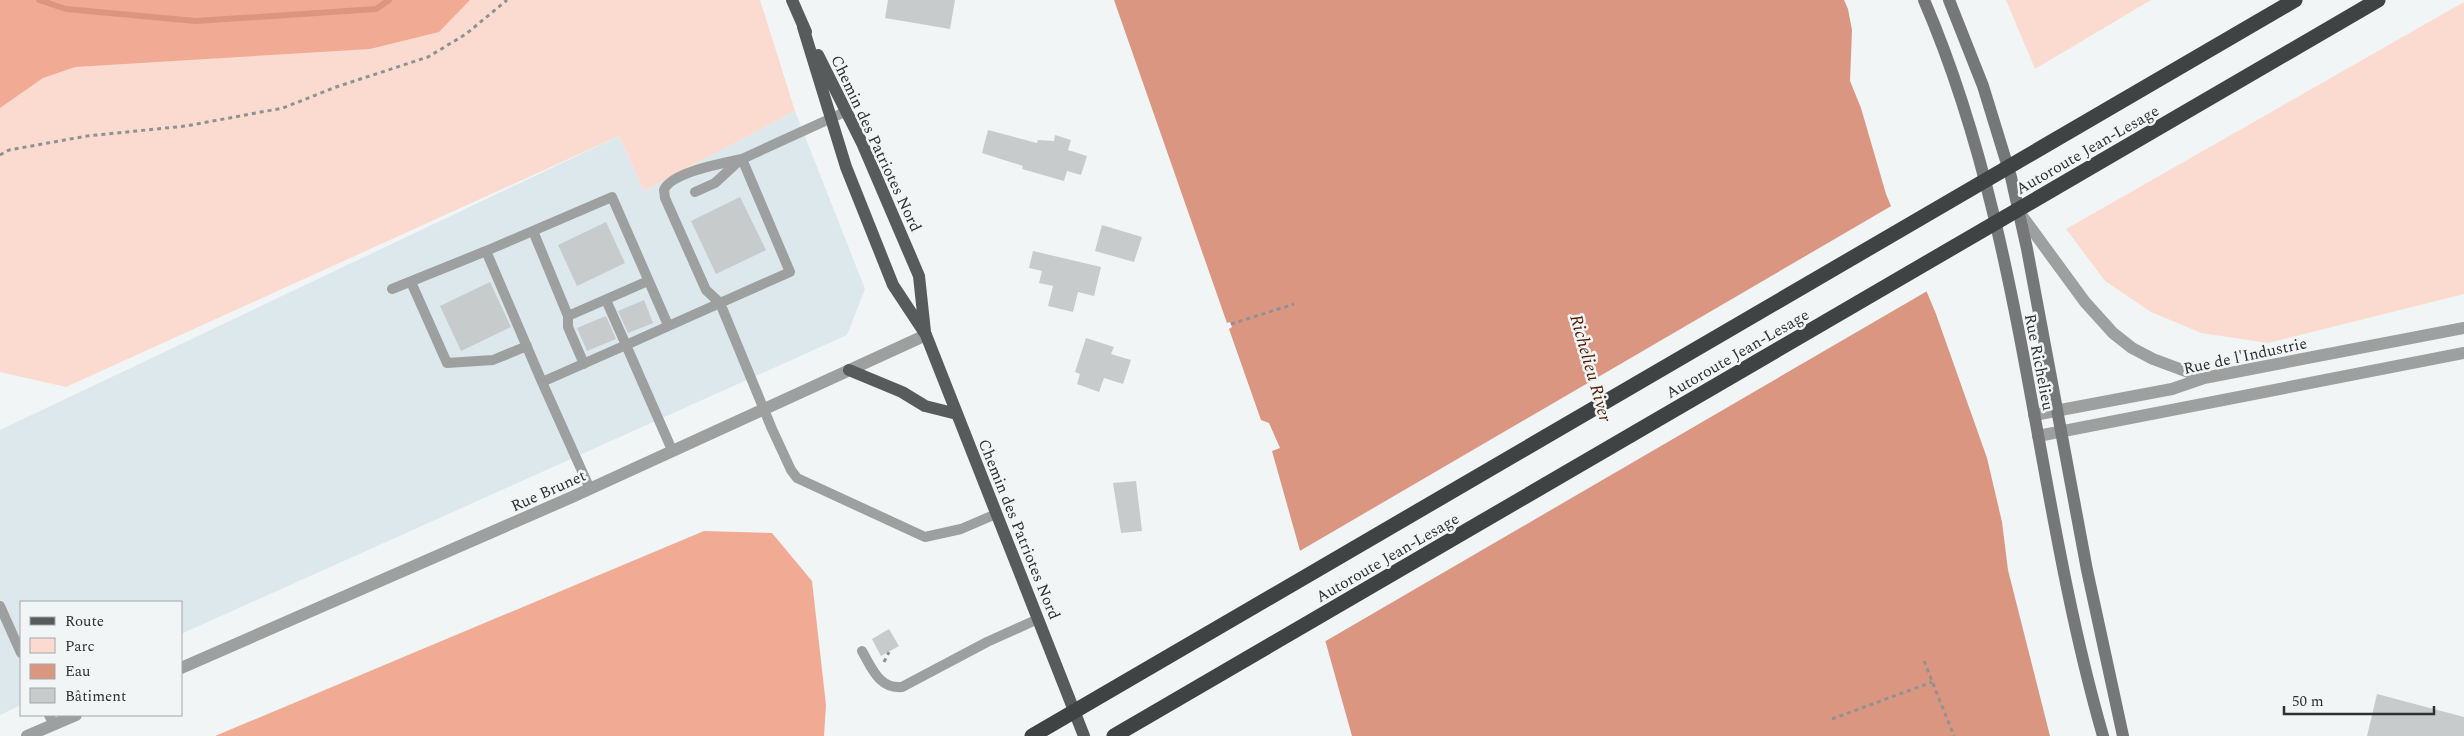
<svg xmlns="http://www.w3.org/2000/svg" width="2464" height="736" font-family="Spectral,serif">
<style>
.built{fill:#dce8eb}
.green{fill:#fbdbd0}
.forest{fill:#f1ab94}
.water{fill:#da9680}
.pier{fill:#f1f5f6}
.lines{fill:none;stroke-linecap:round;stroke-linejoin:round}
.stream{stroke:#da9680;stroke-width:6}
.building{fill:#c7cbcc}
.path{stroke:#8f9293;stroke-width:3;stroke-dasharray:4 4;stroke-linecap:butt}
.service{stroke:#9ea0a0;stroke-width:10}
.tertiary{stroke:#9ea0a0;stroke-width:12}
.secondary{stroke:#757778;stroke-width:12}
.primary{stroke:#585b5c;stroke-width:12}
.motorway-bridge{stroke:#404344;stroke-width:15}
.labels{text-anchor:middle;stroke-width:5;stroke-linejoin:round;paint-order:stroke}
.street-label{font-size:16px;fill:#2f3131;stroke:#f1f5f6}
.water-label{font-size:18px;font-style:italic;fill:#561a02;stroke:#f1f5f6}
</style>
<rect width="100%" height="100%" fill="#f1f5f6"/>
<path class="built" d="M795,111L865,289L847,335L181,634V602H21V705L0,715V430L619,136L644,191Z"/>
<path class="green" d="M0,0H760L795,111L644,191L619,136L66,387L0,372Z
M2006,0H2151L2035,69Z
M2464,2V294L2268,343L2201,333L2151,312L2105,281L2066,229Z"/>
<path class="forest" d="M0,0H470L439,32L370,49L75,67L43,78L0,108Z
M704,531L772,533L812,581L826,705L824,736H215Z"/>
<path class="water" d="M1114,0H1844L1848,9L1852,30L1850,81L1861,108L1886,194L1936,314L1987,458L2002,522L2008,570L2050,736H1352L1272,451L1280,448L1269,423L1261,420L1229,329L1232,327L1230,322L1227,323Z"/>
<path class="pier" d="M1893,205L1929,290L1324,642L1298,552Z"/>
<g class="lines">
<path class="stream" d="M39,0L66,9L196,21L376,9L389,0"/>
</g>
<path class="building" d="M888,0H955L950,29L885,18Z
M988,130L1037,143L1038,140L1054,141L1055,135L1071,140L1068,150L1087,156L1081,175L1067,171L1064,181L1022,169L1023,166L982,153Z
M740,197L766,250L716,274L691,221Z
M606,222L625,263L577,286L558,245Z
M1102,225L1142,237L1134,262L1095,251Z
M1033,251L1101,267L1094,296L1078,292L1073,312L1048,306L1053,286L1039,283L1042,271L1029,268Z
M490,282L511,327L461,351L440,306Z
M644,300L653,323L628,333L618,311Z
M606,316L616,339L587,351L577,328Z
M1086,338L1114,347L1111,354L1131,360L1123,384L1104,378L1099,392L1077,384L1080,374L1075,372Z
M1136,481L1142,531L1121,533L1113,483Z
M889,629L899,646L881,656L872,639Z
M2377,694L2464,717V736H2367Z"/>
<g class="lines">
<path class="path" d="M0,155L9,150L87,136L186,126L283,108L336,87L428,57L466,34L507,0
M1231,324L1294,304
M1924,661L1954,736
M884,662L889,652
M1832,719L1932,682"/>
<path class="service" d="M847,111L742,159L790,272L720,303L772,429L791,470L797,478L925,537L961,529L996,514
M695,192L715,183L741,159
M533,231L568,316L648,281
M411,282L447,363L493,360L527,346
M392,289L486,251
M568,316V327L584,364
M542,382L486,251L612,197L668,325
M672,450L626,345L720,303L706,290L665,198L664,190C671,172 724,163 742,159
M590,489L542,382L626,345L606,300
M0,606L21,653
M862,651C872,668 879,689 902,687L987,642L1038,619
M49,715L54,725"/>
<path class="tertiary" d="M2019,212L2085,302L2113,333L2132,348L2153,359L2204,378
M2034,415L2172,389L2204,378L2464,328
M2038,436L2464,353
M181,668L572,497L926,335
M27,736L76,715"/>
<path class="secondary" d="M1924,0C2025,234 2033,493 2103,736
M1949,0L1983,86L2011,177L2027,249L2087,570L2123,736"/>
<path class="primary" d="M792,0L806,32
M803,27L846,167L893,285L926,335L1084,736
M818,55L862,143L919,276L925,332
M849,370L902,392L925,406L957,414"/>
<path class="motorway-bridge" d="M1032,736L2295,0
M1114,736L2378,0"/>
</g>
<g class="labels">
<g class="street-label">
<text transform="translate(877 143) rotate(65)" y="6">Chemin des Patriotes Nord</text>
<text transform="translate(2087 149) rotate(-30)" y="6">Autoroute Jean-Lesage</text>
<text transform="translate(1737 353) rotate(-30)" y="6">Autoroute Jean-Lesage</text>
<text transform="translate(2245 355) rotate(-12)" y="6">Rue de l'Industrie</text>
<text transform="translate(2040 362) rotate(79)" y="6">Rue Richelieu</text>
<text transform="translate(548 490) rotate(-24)" y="6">Rue Brunet</text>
<text transform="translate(1020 529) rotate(68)" y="6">Chemin des Patriotes Nord</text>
<text transform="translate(1387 557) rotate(-30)" y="6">Autoroute Jean-Lesage</text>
</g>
<g class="water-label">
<text transform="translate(1591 368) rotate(74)" y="6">Richelieu River</text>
</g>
</g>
<rect x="20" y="601" width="162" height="115" fill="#f1f5f6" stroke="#a3a7a7"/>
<rect x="30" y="617" width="25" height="8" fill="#585b5c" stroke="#a3a7a7"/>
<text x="65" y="626" font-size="15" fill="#2f3131">Route</text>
<rect x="30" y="638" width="25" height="15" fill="#fbdbd0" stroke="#a3a7a7"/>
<text x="65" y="651" font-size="15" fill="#2f3131">Parc</text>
<rect x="30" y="664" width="25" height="15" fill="#da9680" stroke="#a3a7a7"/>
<text x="65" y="676" font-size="15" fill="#2f3131">Eau</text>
<rect x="30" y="688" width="25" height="15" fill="#c7cbcc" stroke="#a3a7a7"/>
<text x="65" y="701" font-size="15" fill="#2f3131">Bâtiment</text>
<path d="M2284 706v8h150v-8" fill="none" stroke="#2f3131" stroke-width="2.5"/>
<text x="2292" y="706" font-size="15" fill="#2f3131" stroke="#f1f5f6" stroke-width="4" paint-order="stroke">50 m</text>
</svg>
